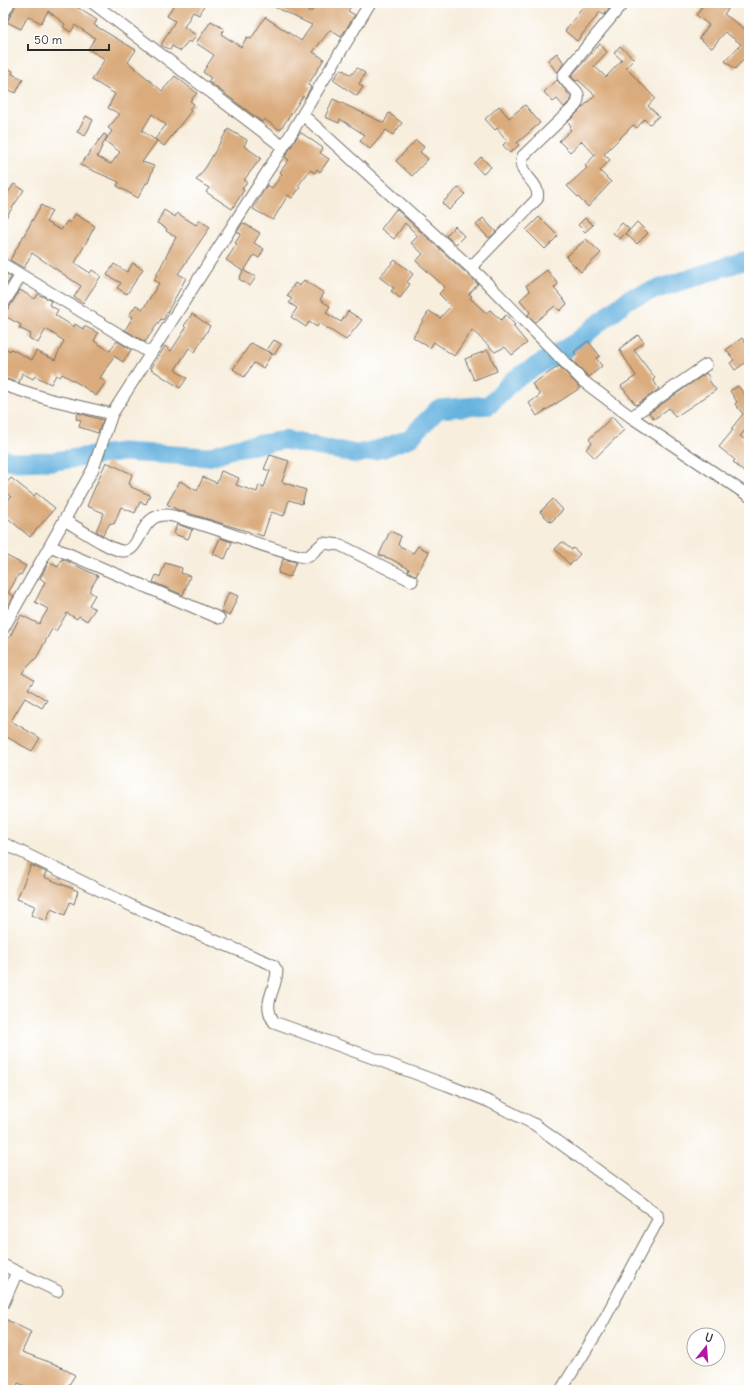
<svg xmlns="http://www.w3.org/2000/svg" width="752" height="1393" font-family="Delius,sans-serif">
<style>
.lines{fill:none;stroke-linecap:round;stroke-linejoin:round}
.river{stroke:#66b2df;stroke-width:19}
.building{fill:#daab7b}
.minor-casing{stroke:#726f69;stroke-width:13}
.minor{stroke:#fff;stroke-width:11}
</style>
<rect width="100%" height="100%" fill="#fff"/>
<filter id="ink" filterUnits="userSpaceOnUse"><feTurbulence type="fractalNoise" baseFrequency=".025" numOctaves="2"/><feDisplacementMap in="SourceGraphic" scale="8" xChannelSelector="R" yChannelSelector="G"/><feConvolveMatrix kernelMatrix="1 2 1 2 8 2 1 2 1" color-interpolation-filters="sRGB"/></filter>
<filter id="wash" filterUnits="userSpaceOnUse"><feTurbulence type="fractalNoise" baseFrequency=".012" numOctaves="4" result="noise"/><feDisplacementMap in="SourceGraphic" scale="16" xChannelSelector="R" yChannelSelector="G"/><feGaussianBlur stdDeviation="0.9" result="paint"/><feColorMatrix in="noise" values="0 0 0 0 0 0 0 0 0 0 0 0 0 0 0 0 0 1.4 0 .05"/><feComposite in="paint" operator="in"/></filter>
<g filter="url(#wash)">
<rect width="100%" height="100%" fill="#f7eedd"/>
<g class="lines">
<path class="river" d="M3,459L17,462L54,461L122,452L208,457L236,448L284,440L357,454L384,448L410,438L438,409L489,405L513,380L576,342L630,298L743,261H749"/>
</g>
<g id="blocks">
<path class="building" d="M17,3H70L97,20L94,25L136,50L128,62L162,91L175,76L197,93L190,101L194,104L189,109L191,111L164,146L155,139L166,125L152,114L142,131L157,141L142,162L154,166L148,183H146L138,198L117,186L119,182L80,165L104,134L107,136L97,157L111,164L120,152L105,141L112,131L108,128L120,114L108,108L115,94L92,80L105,59L88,49L95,38L75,25L71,32L63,27L65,24L48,11L41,23L28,16L21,29L7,22Z
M175,3H205L199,15L193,12L184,27L196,35L191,43L188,41L181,51L172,46L170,50L161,45L175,21L167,16Z
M266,3H294L309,11H312L316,3H353L348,11L355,15L341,37L330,30L313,52L324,59L308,85L311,87L305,98L303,96L280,130L264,119L262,122L208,81L211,78L203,72L214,55L196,43L211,21L224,29L221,34L241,47L247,37L251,39L265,17L301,41L312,25Z
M586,3H614L604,15L600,12L577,41L565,31Z
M697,3H733L724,14L749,32V53L735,69L725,61L741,44L725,32L712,48L699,38L709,25L696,15L702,8Z
M600,44L607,52L594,66L606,77L622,60L614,53L620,46L634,59L626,68L655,98L648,106L659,116L650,124L644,119L637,128L633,125L604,154L610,160L600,171L611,182L588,207L567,186L587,168L585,166L595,155L582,141L570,152L559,141L571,130L569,128L571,126L568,122L595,95L578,80L576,81L571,76Z
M557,53L564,63L557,73L548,60Z
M3,66L13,71L12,74L23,79L16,93L5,88L3,92Z
M357,68L365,73L359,84L363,87L357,96L333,80L341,69L351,75Z
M557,80L571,97L570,101L564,107L557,99L553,102L544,92Z
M333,99L384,123L389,113L402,123L393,135L386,130L370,149L360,141L365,135L340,119L339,123L325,117Z
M525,105L540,123L517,143L519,145L510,153L503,145L507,141L497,128L495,130L485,119L499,106L509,118Z
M86,116L93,120L85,136L77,132Z
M228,129L247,140L244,146L261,158L244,180L247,182L242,189L244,190L232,209L206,192L209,188L196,180L206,167Z
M300,132L323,148L320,153L329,159L320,172L317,169L315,173L310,170L298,186L300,188L292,198L288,195L273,220L253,209L267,185L272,188L282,174L280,172L289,160L285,157Z
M416,140L424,147L420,152L428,159L412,176L396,161Z
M481,157L491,167L483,174L474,164Z
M14,184L24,190L3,222V200Z
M459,187L465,194L449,210L442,203Z
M41,205L52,211L46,222L61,230L67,221L70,223L75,214L95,226L75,263L90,273L92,270L101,276L83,303L74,297L81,286L32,253L24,268L10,260Z
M396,209L478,284L469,294L472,296L470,298L486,313L490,310L501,320L506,315L515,325L513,326L527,343L512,355L505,347L495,352L472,330L454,356L434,342L430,348L413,337L429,311L440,318L451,306L439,294L445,287L416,261L423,254L411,243L418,236L405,223L394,239L381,229Z
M164,210L175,217L177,213L196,225L199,220L210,227L178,274L186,278L163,320L161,319L145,342L125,330L133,317L129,315L136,305L143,309L159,283L154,280L176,237L166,231L167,229L157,223Z
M539,217L558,236L545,249L526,230Z
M483,218L496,232L489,238L476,225Z
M585,218L593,225L585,232L578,225Z
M637,222L648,233L637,244L626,234Z
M243,223L260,233L254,243L264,249L259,258L254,255L244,271L256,277L250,286L239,279L243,271L226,260L237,244L235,243L241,234L237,232Z
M622,223L629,229L620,239L613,233Z
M455,226L464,236L456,244L446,236Z
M586,239L601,253L581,272L566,257Z
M395,260L413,274L407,282L410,284L400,298L391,291L394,288L379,277Z
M133,263L143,269L127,294L117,288L121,283L107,275L114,264L127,272Z
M547,270L558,284L554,288L567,304L560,311L555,306L535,322L528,315L530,312L520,300L530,291L526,286Z
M3,272L11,277L7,284L3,281Z
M304,280L324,293L320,300L330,306L326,313L341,322L348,311L362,320L346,340L319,323L317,327L309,322L306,327L291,317L297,308L289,303L292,299L287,296L295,283L300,286Z
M20,290L35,299L38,294L51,301L49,305L58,310L55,315L74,327L75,324L83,329L84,326L98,333L94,341L110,351L117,341L131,350L123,362L114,356L100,378L106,382L96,396L81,385L62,374L60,377L56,375L51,384L35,376L33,379L22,373L19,383L3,378V347L10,351L11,349L32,360L36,351L55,360L64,341L46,329L38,343L29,338L31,334L19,328L21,325L3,315V311L9,308Z
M192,314L210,326L195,352L189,348L175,370L187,378L180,388L151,369L165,346L171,351L186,328L184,326Z
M638,335L644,342L634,350L655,378L653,380L659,389L636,405L621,386L636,376L619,349Z
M742,338L749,348V360L735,370L730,363L734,360L726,350Z
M274,340L281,344L274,355L267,350Z
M588,341L600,356L596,358L602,366L589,377L571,359L576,355L574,352Z
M251,343L272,354L263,368L254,363L244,377L233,369Z
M488,350L497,371L474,380L465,359Z
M559,366L580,388L537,416L529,403L540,395L532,384Z
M706,373L710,378L708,379L716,390L675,417L669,408L654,419L649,413Z
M738,386L745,395L749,391V426L740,436L749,443V468L745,473L733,462L735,460L719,447L733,430L731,429L743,414L735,404L737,402L730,391Z
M78,413L103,420L98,433L79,427L81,420L76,419Z
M612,417L624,430L595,458L586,449L592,443L589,439Z
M270,455L289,461L282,482L306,490L302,504L289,500L284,516L271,512L263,536L178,510L167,504L180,481L197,491L203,477L217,483L221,471L239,478L236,485L257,492L259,485L264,487L270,471L264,469Z
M106,462L132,474L129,484L131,485V487L150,495L146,504L140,502L135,513L121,507L114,524L110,523L103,535L96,531L104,513L87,506Z
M11,478L34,496L36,493L55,508L30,537L3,514V506L11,497L3,490V487Z
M553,499L563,510L551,522L540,512Z
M177,524L193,530H192L188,539L174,534Z
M390,531L401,536L398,545L413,553L418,546L429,552L416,576L408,571L409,569L391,559L379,555Z
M220,538L232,542L225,559L213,554Z
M562,542L572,550L573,548L580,554L570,565L555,549Z
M3,554L26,566L21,575L19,574L8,593L14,596L8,607L3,604Z
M62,559L98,576L89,591L95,595L89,605L95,609L87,621L79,616L77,619L67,613L56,631L52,629L37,657L22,673L34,680L28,689L47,700L42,708L25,698L11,721L40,738L32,751L3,735V646L6,641L7,642L21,615L39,624L48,609L35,602L45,582L40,578L49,562L58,567Z
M283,559L296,562L290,577L278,573Z
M165,563L182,568L181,573L190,576L183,595L153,582L156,575L160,577Z
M229,592L238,596L229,616L221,611Z
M31,865L46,872L44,877L78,891L74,904L70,902L65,915L51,909L46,921L31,915L35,906L17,899Z
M5,1319L31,1332L22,1352L57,1365L75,1375L66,1390H35L18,1383L15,1390H3V1324Z"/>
</g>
</g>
<g filter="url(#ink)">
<use href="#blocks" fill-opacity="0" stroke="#726f69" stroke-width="1"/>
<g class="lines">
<defs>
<path id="minor" d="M93,3L283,147
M3,14L9,3
M303,115L480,276L583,381L631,417L749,496
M3,264L150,353
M471,267L537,199C542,181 515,175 523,156L576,105C584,90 570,89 563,77L564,74L623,3
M3,304L21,275
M3,385L48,399L112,414
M631,417L706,365
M64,520C77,527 111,551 123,551C142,552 139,513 167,515C177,516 187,521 196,523C232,533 267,549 304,557L309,556L323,543L340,545L412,581
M50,546L219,618
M3,629L93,469L112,414L283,147L370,3
M3,843L134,907L269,963L274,966L277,971C276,991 261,1003 274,1022L447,1085L490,1102L534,1124L657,1214L658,1220L599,1329L561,1390
M3,1265L57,1291
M3,1304L17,1272"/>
</defs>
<use href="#minor" class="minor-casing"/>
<use href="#minor" class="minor"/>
</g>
</g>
<rect width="752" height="1393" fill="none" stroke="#fff" stroke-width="16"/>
<g transform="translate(706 1347) rotate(17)"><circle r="19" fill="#ffffff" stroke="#aaaaaa"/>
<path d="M0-3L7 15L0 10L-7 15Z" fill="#b5179e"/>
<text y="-6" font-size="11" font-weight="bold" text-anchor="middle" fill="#2b2b2b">U</text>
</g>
<path d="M28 44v6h81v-6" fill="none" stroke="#2b2b2b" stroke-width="2"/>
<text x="34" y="44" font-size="12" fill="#2b2b2b" stroke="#ffffff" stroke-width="3" paint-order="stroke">50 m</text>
</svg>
